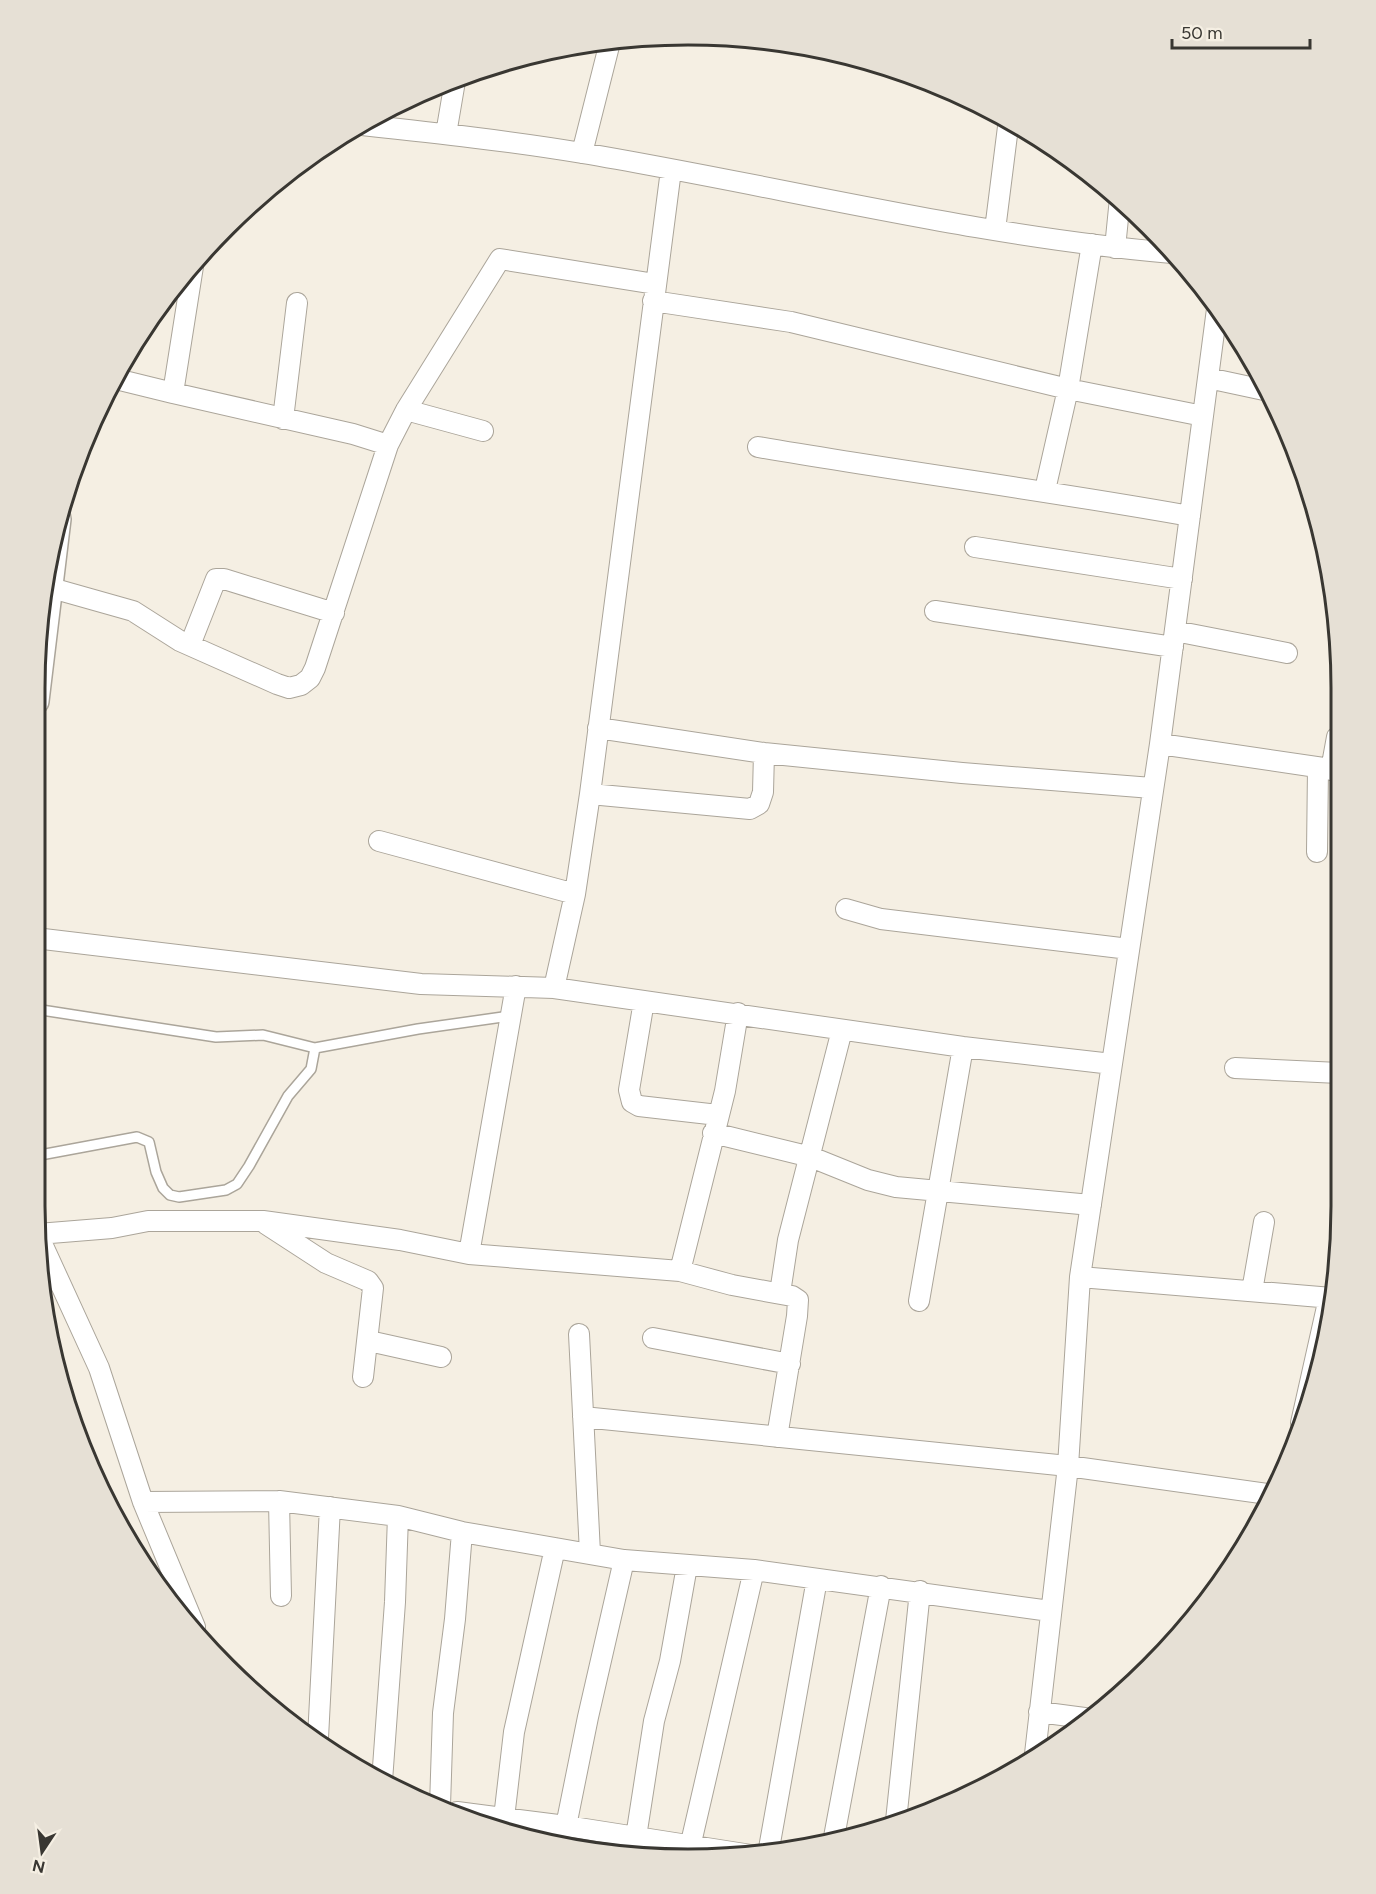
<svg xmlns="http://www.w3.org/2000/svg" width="1376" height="1894" font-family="Figtree,sans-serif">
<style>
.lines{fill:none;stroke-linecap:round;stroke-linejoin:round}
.lane-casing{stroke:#aba59a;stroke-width:12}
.street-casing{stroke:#aba59a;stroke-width:22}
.secondary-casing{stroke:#aba59a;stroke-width:30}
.lane{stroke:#fff;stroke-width:9}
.street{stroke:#fff;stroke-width:20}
.secondary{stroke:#fff;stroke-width:27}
.rim{fill:none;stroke:#393732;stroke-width:3}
</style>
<rect width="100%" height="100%" fill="#f5efe3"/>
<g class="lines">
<defs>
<path id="lane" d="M35,1009L216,1037L263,1035L315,1048
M35,1156L137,1137L149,1142L156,1172L163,1188L170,1195L179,1197L226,1190L237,1184L249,1166L288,1096L311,1069L315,1048L418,1029L510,1016"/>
<path id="street" d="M362,125C436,133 510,141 582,153C779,186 973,236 1172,253
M446,134L455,81
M582,153L610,42
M995,230L1009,119
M1115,248L1120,198
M653,301L791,322L1068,389L1203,416
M1208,378L1264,390
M116,379L173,393L194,260
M173,393L353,434L388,445
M406,410L483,431
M283,419L297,303
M758,447C902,472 1046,490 1190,516
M1045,490L1068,389L1092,244
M975,547L1182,579
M48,587L133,611L180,641L277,684L289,688L301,685L310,678L315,668L388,445L406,410L500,259L655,284
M935,611L1173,647
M1175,631L1287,653
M190,645L216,579H224L334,613
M598,728L764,753L962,773L1152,788
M1160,744L1337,770
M1331,770L1337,737
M590,794L750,809L759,804L763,792L764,753
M379,841L575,894
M1317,852L1318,768
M846,909L881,919L1129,949
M35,938L421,984L554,988L963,1047L1112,1064
M554,988L575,894L590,794L671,170
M644,1001L629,1090L632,1102L639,1106L718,1115
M1235,1068L1339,1073
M713,1133L811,1157L868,1180L896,1187L1091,1205
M266,1224L326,1263L368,1281L373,1288L363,1377
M38,1234L112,1228L148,1221H263L400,1240L469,1254L680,1271L732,1285L792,1296L798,1300L797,1316L777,1437
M38,1235L99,1368L143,1502L195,1627
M469,1254L516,986
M680,1271L725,1091L738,1013
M1080,1277L1332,1298
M1252,1291L1264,1222
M780,1293L788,1240L842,1030
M919,1301L963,1047
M579,1334L590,1553
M653,1338L790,1364
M369,1341L441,1357
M583,1417L1068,1466L1274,1495
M1301,1423L1329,1298
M279,1501L281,1596
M143,1502L279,1501L398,1516L462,1532L624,1560L754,1570L1050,1611
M1039,1712L1092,1719
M318,1738L330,1507
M1035,1754L1068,1466L1080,1277L1160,744L1217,309
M382,1781L395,1602L398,1516
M440,1806L443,1713L455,1619L462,1532
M457,1812L566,1826L751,1855
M504,1818L514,1732L555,1548
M896,1821L920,1591
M566,1826L588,1717L624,1560
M636,1837L654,1721L670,1661L687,1566
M834,1837L881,1586
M690,1847L754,1570
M768,1854L817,1579"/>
<path id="secondary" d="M35,701L57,519"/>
</defs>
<use href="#lane" class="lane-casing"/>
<use href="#street" class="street-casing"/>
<use href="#secondary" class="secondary-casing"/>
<use href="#lane" class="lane"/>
<use href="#street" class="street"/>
<use href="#secondary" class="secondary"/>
</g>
<path d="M0 0H1376V1894H0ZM688 45H688A643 643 0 0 1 1331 688V1206A643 643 0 0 1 688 1849H688A643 643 0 0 1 45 1206V688A643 643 0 0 1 688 45Z" fill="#e6e0d5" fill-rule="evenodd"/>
<path class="rim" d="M688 45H688A643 643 0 0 1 1331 688V1206A643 643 0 0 1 688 1849H688A643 643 0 0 1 45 1206V688A643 643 0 0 1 688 45Z"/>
<g transform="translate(42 1852) rotate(193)" stroke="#f5efe3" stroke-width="4.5" paint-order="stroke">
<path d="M0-4.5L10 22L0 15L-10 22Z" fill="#393732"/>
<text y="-9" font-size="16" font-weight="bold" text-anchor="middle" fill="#393732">N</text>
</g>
<path d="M1172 39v9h138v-9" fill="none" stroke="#393732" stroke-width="3"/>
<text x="1181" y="39" font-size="18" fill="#393732" stroke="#f5efe3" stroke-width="4.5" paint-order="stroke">50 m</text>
</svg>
